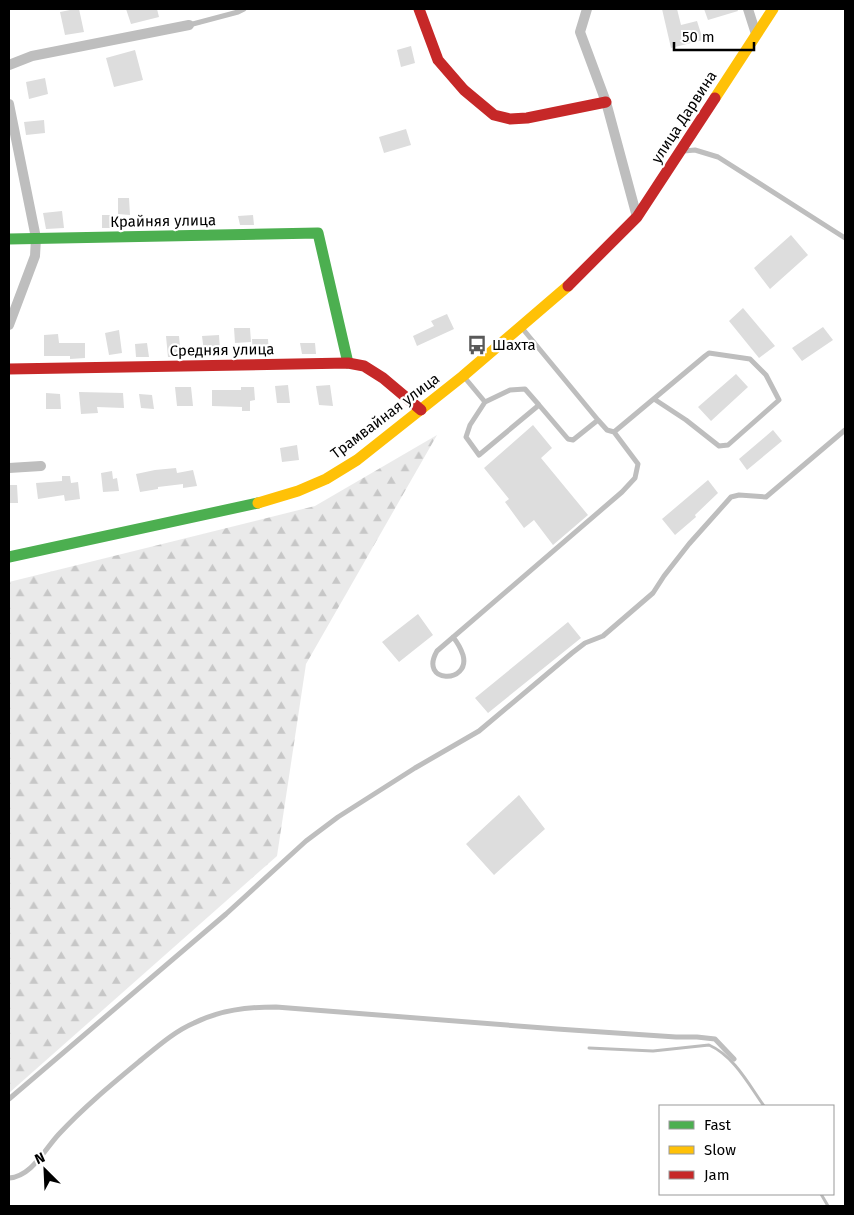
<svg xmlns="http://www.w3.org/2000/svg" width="854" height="1215" font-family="'Fira Sans',sans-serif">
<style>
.forest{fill:url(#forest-firs)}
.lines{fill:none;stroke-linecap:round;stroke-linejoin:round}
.stream{stroke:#bcbcbc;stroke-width:3}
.building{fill:#ddd}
.lane{stroke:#bebebe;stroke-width:5}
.street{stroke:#bebebe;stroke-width:10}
.fast{stroke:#4caf50;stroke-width:11}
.slow{stroke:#ffc107;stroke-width:11}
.jam{stroke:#c62828;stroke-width:11}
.labels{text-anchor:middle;stroke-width:4.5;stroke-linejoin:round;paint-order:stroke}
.street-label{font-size:15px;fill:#000;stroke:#fff}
.poi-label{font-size:15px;fill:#000;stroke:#fff;text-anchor:start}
</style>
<defs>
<pattern id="forest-firs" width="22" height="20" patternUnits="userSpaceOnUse" patternTransform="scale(1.25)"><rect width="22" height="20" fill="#eaeaea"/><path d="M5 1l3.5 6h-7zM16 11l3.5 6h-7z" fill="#c7c7c7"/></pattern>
</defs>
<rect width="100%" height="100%" fill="#fff"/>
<path class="forest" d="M437,435L306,664L277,856L9,1093V582L315,506Z"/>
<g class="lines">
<path class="stream" d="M589,1048L653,1051L709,1045C734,1056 749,1085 764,1106
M821,1194L828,1206"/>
</g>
<path class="building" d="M75,9H79L84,32L65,35L60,12Z
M126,9H157L159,17L131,24Z
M662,9H677L681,25L697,21L703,40L671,48Z
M704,9H737L738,11L708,20Z
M411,46L415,63L401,67L397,50Z
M135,50L143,80L114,87L106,58Z
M45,78L48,94L29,99L26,82Z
M44,120L45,133L26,135L24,122Z
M406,129L411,145L384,153L379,137Z
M118,198H129L130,215L118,214Z
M62,211L64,228L46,229L43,213Z
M102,215H116L117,228H102Z
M253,215L254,225H240L238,216Z
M137,217H148L149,227H138Z
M185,217H202V226H186Z
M791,235L808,255L770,289L754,268Z
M743,308L775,346L759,358L729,321Z
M447,314L454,329L417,346L413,336L434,326L431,321Z
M823,327L833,340L802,361L792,348Z
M234,328H250L251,342L235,343Z
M119,330L122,353L109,355L105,333Z
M58,334L59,343H85V358L70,359V356H44V335Z
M219,335L220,351L204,352L202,336Z
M166,336H179L181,357H168Z
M252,339H268L269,355H253Z
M147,343L149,357H136L135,344Z
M300,343H315L316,354H302Z
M736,374L748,387L711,421L698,407Z
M288,385L290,403H277L275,386Z
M330,385L333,406L319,405L316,386Z
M175,387H191L193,406H177Z
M241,387H254L255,400L250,401V411H242V407L212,406V390H241Z
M79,392L123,393L124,408L97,407L98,413L81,414Z
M46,393L60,394L61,409H46Z
M139,394L152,395L154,409L141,408Z
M533,425L552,448L541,458L588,515L553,545L534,520L524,528L505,502L509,499L484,468Z
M773,430L782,441L747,470L739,459Z
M297,445L299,460L282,462L280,448Z
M176,468L177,473L193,470L197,486L183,488V484L158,487V489L140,492L136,474L155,470Z
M112,471L113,479L117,478L119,491L103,492L101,473Z
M62,476H70L71,483L78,482L80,499L65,501L64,495L38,499L36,483L62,481Z
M708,480L718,493L695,515L696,517L675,535L662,519Z
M9,485H17L18,503H9Z
M418,614L433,635L399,662L382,642Z
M568,622L581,638L488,713L475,698Z
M519,795L545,829L494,875L466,844Z"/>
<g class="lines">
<path class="lane" d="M189,25L238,12L244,9
M684,151L695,150L718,157L845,238
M522,328L598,420
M465,378L485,402L470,425L466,437L479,455L539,405L525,389L510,390L485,402
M539,405L568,439L573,440L598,420L607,430L614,432L705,356L709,353L750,359L766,375L779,400L728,445L719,446L686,420L654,399
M453,637C457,642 461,649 463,655C471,684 418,684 437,651L622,492L635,478L638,464L614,432
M9,1099L226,914L306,841L338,817L415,768L479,731L572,653L585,643L603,636L653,593L664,576L689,544L731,497L739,495L766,497L845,430
M9,1178C32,1176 44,1150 59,1134C84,1107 112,1084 141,1060C157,1047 175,1031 194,1023C220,1010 247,1007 276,1007L557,1029L676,1037H697L715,1039L734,1059"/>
<path class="street" d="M587,9L580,32L606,102L637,217
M748,9L756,34
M9,65L32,56L189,25
M9,104L36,238L35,256L9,325
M9,468L41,466"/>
<path class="fast" d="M9,239L318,233L348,363
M9,557L258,503"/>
<path class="slow" d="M715,98L773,9
M258,503L298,491L326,479L357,460L463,376L568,286"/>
<path class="jam" d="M419,9L438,60L464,90L494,115L510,119L527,118L606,102
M568,286L637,217L715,98
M9,369L348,363L364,366L383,378L421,410"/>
</g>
<defs>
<symbol id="bus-bare" viewBox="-9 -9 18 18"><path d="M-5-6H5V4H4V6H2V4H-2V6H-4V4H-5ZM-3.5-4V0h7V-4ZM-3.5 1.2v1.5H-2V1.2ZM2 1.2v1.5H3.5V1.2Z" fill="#595959" stroke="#fff" stroke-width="2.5" paint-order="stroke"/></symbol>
</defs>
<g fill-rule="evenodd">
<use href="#bus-bare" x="463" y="331" width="28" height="28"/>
</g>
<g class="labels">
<g class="street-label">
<text transform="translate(684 117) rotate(-57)" y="5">улица Дарвина</text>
<text transform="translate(163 221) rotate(-1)" y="5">Крайняя улица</text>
<text transform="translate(222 350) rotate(-1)" y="5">Средняя улица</text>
<text transform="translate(385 416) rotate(-37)" y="5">Трамвайная улица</text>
</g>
<g class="poi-label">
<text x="492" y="350">Шахта</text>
</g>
</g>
<rect width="854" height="1215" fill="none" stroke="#000000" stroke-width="20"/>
<rect x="659" y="1105" width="175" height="90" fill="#ffffff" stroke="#999999"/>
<rect x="669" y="1121" width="25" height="8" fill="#4caf50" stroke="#999999"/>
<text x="704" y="1130" font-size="15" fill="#000000">Fast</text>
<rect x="669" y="1146" width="25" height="8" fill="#ffc107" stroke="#999999"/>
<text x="704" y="1155" font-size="15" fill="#000000">Slow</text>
<rect x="669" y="1171" width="25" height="8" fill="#c62828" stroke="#999999"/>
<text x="704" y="1180" font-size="15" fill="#000000">Jam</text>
<g transform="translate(45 1170) rotate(336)" stroke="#ffffff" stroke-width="4" paint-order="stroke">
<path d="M0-4L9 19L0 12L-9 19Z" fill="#000000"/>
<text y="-8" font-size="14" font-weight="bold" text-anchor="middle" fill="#000000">N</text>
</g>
<path d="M674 42v8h80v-8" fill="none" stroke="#000000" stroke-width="2.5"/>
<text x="682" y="42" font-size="15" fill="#000000" stroke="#ffffff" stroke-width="4" paint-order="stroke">50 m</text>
</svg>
